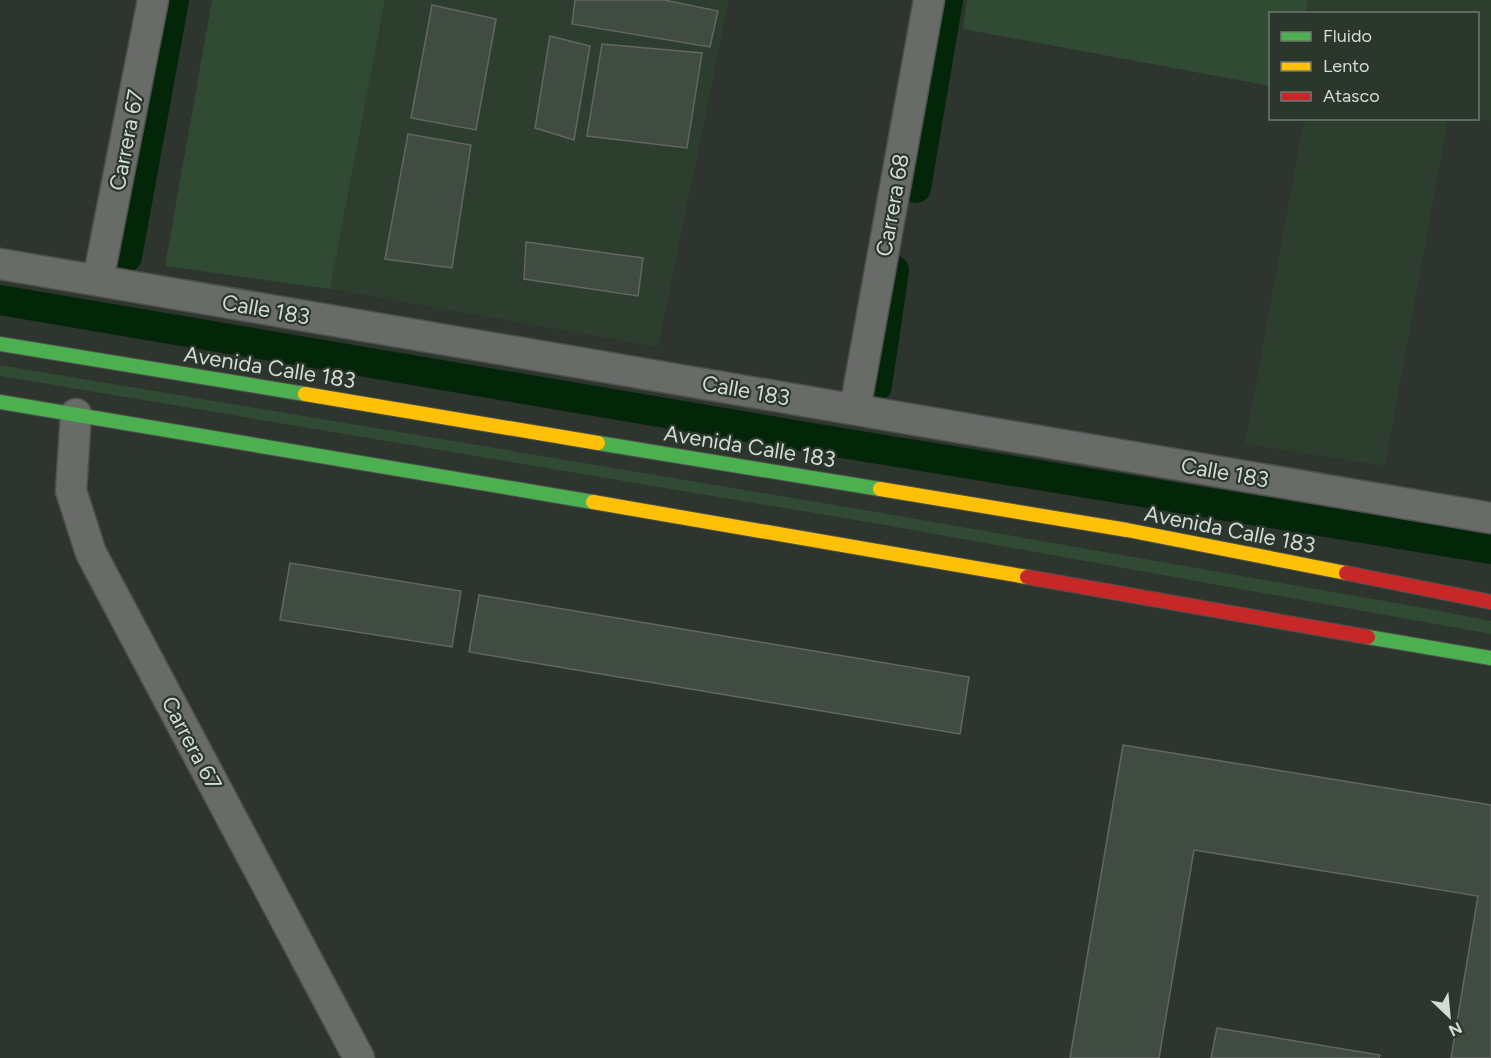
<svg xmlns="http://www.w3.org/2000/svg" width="1491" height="1058" font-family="Figtree,sans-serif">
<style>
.built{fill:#2d3e2e}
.green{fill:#314a33}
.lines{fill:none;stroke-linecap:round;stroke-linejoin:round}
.canal{stroke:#042608;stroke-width:30}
.building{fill:#404b41;stroke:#626762;stroke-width:1.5}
.street-casing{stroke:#4d514d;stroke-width:33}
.fast-casing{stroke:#4d514d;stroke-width:16}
.slow-casing{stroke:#4d514d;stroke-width:16}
.jam-casing{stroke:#4d514d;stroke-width:16}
.street{stroke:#696b69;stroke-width:30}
.fast{stroke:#4caf50;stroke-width:14}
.slow{stroke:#ffc107;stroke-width:14}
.jam{stroke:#c62828;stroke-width:14}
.labels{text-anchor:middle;stroke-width:4.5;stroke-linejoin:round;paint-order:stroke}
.street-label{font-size:22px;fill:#d3dbd3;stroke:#2b372c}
</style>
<rect width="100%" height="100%" fill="#2e342e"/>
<path class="built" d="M385,0H729L658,347L330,289Z
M1308,0H1491V121L1476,119L1478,14H1305Z
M1304,119H1448L1385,466L1245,444Z"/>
<path class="green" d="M212,0H385L330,289L165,266Z
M967,0H1308L1305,13L1270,14V86L963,29Z
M0,365L882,513L1419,607L1491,621V634L879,524L0,376Z"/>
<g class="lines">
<path class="canal" d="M916,188L948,0
M127,257L174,0
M0,300L830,441L1491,549
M877,386L894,270"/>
</g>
<path class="building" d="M575,0H664L718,11L710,47L572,24Z
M432,5L496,19L476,130L411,118Z
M550,36L590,46L574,140L535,128Z
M602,44L702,53L687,148L587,136Z
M408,134L471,145L452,268L385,259Z
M526,242L643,258L638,296L524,279Z
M290,563L461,591L452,647L280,620Z
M479,595L969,677L960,734L469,652Z
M1123,745L1491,805V1058H1451L1478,896L1194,850L1159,1058H1070Z
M1217,1028L1380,1055L1379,1058H1211Z"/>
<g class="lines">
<defs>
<path id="street" d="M0,264L1491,518
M98,280L153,0
M855,409L929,0
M76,414L71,491L91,553L359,1058"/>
<path id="fast" d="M0,344L305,394
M0,402L593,502
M598,443L880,489
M1368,637L1491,658"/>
<path id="slow" d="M305,394L598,443
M880,489L1127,530L1346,573
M593,502L1027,577"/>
<path id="jam" d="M1346,573L1491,602
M1027,577L1368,637"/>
</defs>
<use href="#street" class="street-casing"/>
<use href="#fast" class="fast-casing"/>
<use href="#slow" class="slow-casing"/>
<use href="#jam" class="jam-casing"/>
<use href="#street" class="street"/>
<use href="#fast" class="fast"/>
<use href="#slow" class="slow"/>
<use href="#jam" class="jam"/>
</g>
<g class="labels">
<g class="street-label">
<text transform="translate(126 140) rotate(-79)" y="8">Carrera 67</text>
<text transform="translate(892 205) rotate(-80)" y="8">Carrera 68</text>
<text transform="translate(266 309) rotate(10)" y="8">Calle 183</text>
<text transform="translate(270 367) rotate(9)" y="8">Avenida Calle 183</text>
<text transform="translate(746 390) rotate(10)" y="8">Calle 183</text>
<text transform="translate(750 446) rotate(9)" y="8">Avenida Calle 183</text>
<text transform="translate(1225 472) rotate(10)" y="8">Calle 183</text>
<text transform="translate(1230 529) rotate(11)" y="8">Avenida Calle 183</text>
<text transform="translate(192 743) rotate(62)" y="8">Carrera 67</text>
</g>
</g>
<rect x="1269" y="12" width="210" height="108" fill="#2b372c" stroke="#6e796f" stroke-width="1.5"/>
<rect x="1281" y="32" width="30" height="9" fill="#4caf50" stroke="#6e796f" stroke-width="1.5"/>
<text x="1323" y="42" font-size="18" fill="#d3dbd3">Fluido</text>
<rect x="1281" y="62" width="30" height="9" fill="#ffc107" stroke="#6e796f" stroke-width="1.5"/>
<text x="1323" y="72" font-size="18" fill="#d3dbd3">Lento</text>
<rect x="1281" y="92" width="30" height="9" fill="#c62828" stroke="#6e796f" stroke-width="1.5"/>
<text x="1323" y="102" font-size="18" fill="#d3dbd3">Atasco</text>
<g transform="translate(1449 1016) rotate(154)" stroke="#2b372c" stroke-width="4.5" paint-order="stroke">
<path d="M0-4.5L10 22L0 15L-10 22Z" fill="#d3dbd3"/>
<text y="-9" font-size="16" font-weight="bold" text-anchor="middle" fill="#d3dbd3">N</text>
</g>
</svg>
